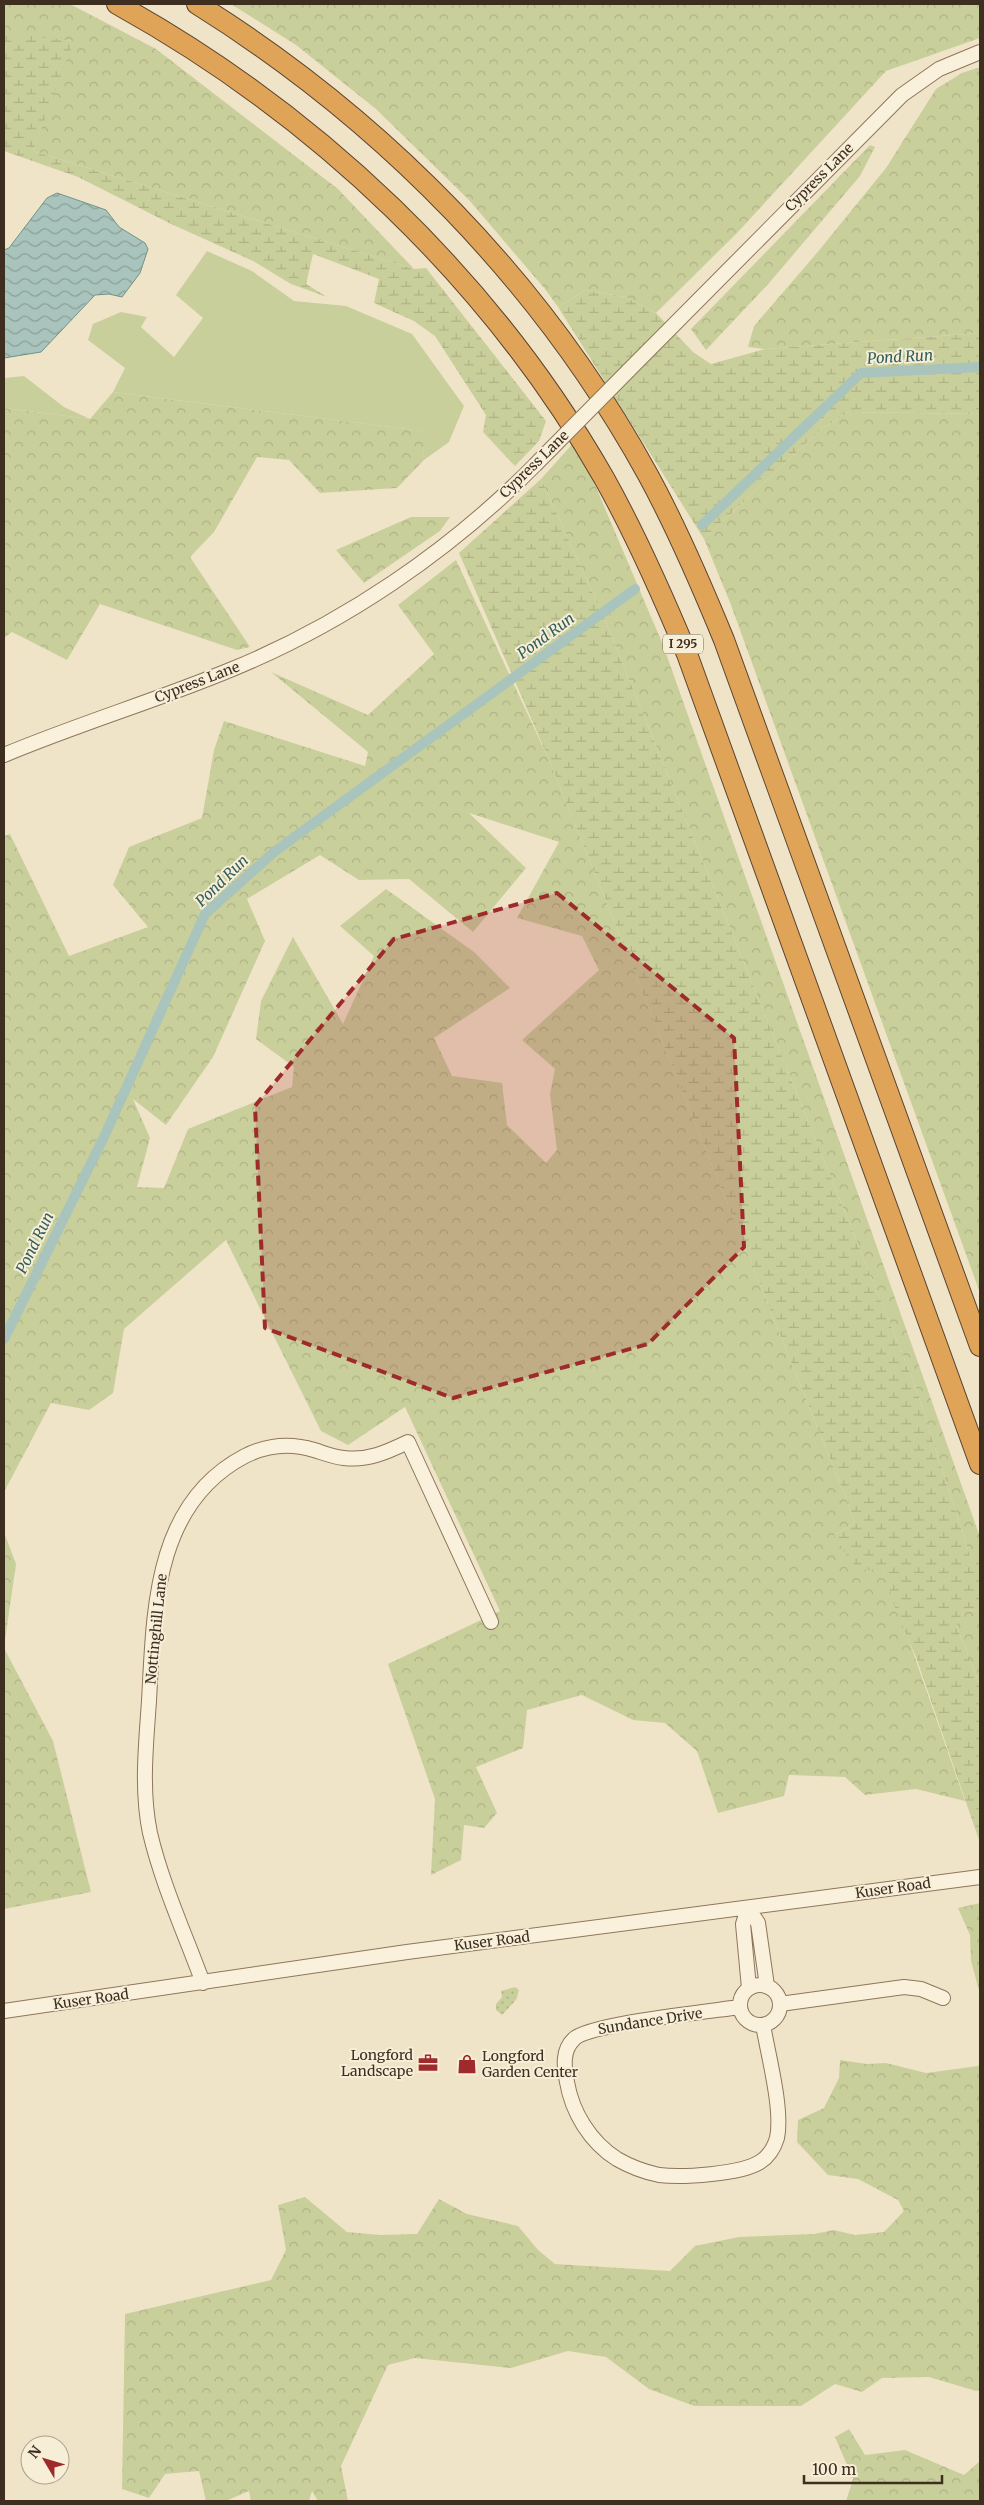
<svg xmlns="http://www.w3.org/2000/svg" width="984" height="2505" font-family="Merriweather,serif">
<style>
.green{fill:#c9cf9b}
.forest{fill:url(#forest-crowns);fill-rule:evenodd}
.wetland{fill:url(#wetland-marsh)}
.park{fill:url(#park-dots)}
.water{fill:url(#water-waves);stroke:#6f938a}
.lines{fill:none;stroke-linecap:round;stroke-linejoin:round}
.canal{stroke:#a9c4bc;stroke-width:10}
.minor-casing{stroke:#8d765c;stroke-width:16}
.highway-casing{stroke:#5b4430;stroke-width:22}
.minor{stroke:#faf1dc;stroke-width:14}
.highway{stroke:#e0a458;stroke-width:20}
.minor-bridge-casing{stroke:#8d765c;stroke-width:16;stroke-linecap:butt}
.minor-bridge{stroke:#faf1dc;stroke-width:14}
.marked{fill:#9e2a2b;fill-opacity:0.2;stroke:#9e2a2b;stroke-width:4;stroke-dasharray:10 6;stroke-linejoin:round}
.labels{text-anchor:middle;stroke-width:4;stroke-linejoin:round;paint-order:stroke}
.shield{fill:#f7eed8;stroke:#756857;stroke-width:1}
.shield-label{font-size:12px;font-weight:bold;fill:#3d2e20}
.street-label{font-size:14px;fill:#3d2e20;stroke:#f7eed8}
.poi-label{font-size:14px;fill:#3d2e20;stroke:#f7eed8;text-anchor:end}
.water-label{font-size:15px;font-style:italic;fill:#2f5d5a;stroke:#f7eed8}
</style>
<defs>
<pattern id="forest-crowns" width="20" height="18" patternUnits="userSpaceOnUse" patternTransform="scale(1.25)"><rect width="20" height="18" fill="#c9cf9b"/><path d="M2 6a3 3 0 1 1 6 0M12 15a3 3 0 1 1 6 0" fill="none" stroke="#aeb285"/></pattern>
<pattern id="wetland-marsh" width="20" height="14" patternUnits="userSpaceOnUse" patternTransform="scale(1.25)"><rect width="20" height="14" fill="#c9cf9b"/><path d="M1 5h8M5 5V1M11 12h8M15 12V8" fill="none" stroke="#aeb285"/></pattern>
<pattern id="park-dots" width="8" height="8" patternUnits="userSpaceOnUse" patternTransform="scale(1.25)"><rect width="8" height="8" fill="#c9cf9b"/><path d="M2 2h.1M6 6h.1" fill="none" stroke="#aeb285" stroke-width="1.8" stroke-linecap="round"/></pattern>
<pattern id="water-waves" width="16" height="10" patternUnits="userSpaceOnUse" patternTransform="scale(1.25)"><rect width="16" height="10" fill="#a9c4bc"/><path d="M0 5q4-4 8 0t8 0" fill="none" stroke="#8ba098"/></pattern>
</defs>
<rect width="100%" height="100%" fill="#f0e4c8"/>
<path class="green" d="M207,251L252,271L294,301L346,306L412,334L464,406L449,442L424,460L422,431L113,392L125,368L88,340L93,324L121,312L147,317L141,327L174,357L203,318L176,295Z
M24,376L64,407L90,419L4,408V378Z"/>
<path class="forest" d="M4,4H70L156,49L338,189L414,269L33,151L73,41L4,35Z
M231,4H980V38L886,71L737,233L656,313L625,297L586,290L558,307L545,289L469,200L376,109L296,45Z
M980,67V333L765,349L748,347L754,326L816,254L886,168L936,89L962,73Z
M870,145L875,147L860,176L770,282L706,350L691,329Z
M113,392L423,431L424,460L397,488L320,493L289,460L257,457L214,532L190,557L250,647L237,650L100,604L67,660L12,632L4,638V408L90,419Z
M848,412L980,414V1293L731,605L704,539L820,430Z
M576,440L663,645L980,1537V1556H970L915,1385L605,620L541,479Z
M411,517H450L440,531L364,583L336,550Z
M456,560L550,762L849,1506L855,1523L834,1535L884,1569L965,1801L916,1789L865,1795L845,1777L789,1775L784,1796L718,1813L697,1751L665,1723L633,1720L582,1695L527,1710L523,1748L476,1767L497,1813L484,1828L464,1825L461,1860L431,1875L435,1799L388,1664L500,1611L405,1407L348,1445L321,1431L226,1240L124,1329L113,1393L89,1410L51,1403L4,1492V836L10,834L69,956L148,927L113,885L129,847L202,818L214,750L224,721L365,766L368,752L271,672L368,715L434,654L398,605ZM469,813L559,842L517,918L582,936L599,970L522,1040L555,1069L550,1094L557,1150L546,1163L507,1125L502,1083L452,1076L434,1038L510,988L474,952L386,889L340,926L374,956L343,1024L293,937L261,1001L256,1039L294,1067L292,1087L188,1129L164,1188L137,1187L150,1138L133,1099L166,1125L213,1057L265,941L247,899L320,855L359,880L409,879L473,932L526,868Z
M4,1532L16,1564L4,1647Z
M980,1610V1685L956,1625L964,1611Z
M4,1648L53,1741L91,1892L4,1909Z
M980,1903V1994L971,1961L970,1935L958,1908Z
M840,2060L867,2064L886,2063L926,2073L978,2066L980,2064V2390L976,2391L929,2377L882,2378L862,2392L835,2384L801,2406H694L649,2389L606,2357L568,2351L511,2368L415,2358L388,2365L341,2466L348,2501H318L312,2491L309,2501H251L249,2491L226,2501H206L199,2471L165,2474L149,2498L122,2489L125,2314L271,2280L286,2250L278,2205L305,2197L347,2232L380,2235L417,2234L439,2199L467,2214L518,2226L538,2250L555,2264L670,2271L695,2246L739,2237L814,2234L834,2230L855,2235L884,2232L904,2211L898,2200L858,2179L828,2175L797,2142L798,2120L824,2108L839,2078Z
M849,2429L865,2455L905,2450L964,2475L980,2461V2501H846L853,2479L835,2437Z"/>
<path class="wetland" d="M5,33L74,41L33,151L414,269L426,268L546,421L539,441L515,466L483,432L486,415L435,336L414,321L374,303L379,279L313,254L306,284L327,297L291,284L253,261L169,223L78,177L4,151Z
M586,290L625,297L656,313L693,352L711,364L765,349L980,333V414L848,412L820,430L704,539L558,307Z
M541,479L605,620L915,1385L970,1556H980V1610L964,1611L956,1625L980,1685V1843L917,1660L894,1605L884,1569L860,1570L848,1558L834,1535L855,1523L849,1506L550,762L459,553Z"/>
<path class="park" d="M515,1987L519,1990L516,2000L502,2015L496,2010V2004L502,1997L501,1991Z"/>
<path class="water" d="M57,193L106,210L119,227L145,243L148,249L140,273L122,297L109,294L95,295L41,352L4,358V250L9,248L47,198Z"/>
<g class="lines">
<path class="canal" d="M702,525L861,373L980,367
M4,1339L104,1137L205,914L274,852L635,589"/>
<defs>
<path id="minor" d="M628,371L902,95L939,69L980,52
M4,755C78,724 155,701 230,670C343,624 449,552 535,465
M748,1908L758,1923L767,1986
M748,1908L743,1924L749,1988
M203,1983C185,1934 162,1884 150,1833C141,1790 146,1745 149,1701C154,1612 153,1504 245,1456C267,1445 291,1443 314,1450C324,1453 333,1457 344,1458C368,1461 387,1452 408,1442L491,1622
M740 2005a20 20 0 1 1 40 0a20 20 0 1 1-40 0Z
M780,2004L904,1987L921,1989L943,1998
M740,2007C713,2011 588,2024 574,2039C562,2050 564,2067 567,2082C572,2112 590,2142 617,2159C629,2166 645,2172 659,2175C682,2178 741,2174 760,2162C768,2157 774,2148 777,2138C783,2110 768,2054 763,2025
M4,2011L407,1952L980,1877"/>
<path id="highway" d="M117,4C317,115 490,279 604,478C636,535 662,594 687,654L980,1464
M197,4C383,120 542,282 648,475C677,528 701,584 724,640L980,1346"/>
</defs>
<use href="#minor" class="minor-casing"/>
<use href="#highway" class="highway-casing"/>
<use href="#minor" class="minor"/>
<use href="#highway" class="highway"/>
<defs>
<path id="minor-bridge" d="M535,465L628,371"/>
</defs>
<use href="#minor-bridge" class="minor-bridge-casing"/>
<use href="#minor-bridge" class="minor-bridge"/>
</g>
<path class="marked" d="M557,893L734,1038L744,1247L648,1344L453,1398L265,1328L255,1106L394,939Z"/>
<defs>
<symbol id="office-bare" viewBox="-9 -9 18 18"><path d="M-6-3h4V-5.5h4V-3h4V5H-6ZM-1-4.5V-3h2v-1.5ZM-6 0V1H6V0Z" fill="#9e2a2b" stroke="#f7eed8" stroke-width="2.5" paint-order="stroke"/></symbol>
<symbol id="shop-bare" viewBox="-9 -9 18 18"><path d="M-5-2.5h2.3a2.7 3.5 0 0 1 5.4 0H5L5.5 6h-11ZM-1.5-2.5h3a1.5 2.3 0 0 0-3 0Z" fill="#9e2a2b" stroke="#f7eed8" stroke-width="2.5" paint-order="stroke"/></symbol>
</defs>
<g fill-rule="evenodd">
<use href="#office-bare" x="414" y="2049" width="28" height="28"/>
<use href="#shop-bare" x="453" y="2050" width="28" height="28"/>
</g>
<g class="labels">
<rect class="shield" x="663" y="634.5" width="40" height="19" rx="4"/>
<g class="shield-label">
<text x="683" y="648">I 295</text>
</g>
<g class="street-label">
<text transform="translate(819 177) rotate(-45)" y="5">Cypress Lane</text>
<text transform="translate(534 464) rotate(-44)" y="5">Cypress Lane</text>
<text transform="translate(197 682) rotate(-21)" y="5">Cypress Lane</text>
<text transform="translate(156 1629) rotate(-84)" y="5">Nottinghill Lane</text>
<text transform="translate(893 1888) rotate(-8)" y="5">Kuser Road</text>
<text transform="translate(492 1941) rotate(-7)" y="5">Kuser Road</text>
<text transform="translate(91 1999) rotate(-8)" y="5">Kuser Road</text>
<text transform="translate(650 2021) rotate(-9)" y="5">Sundance Drive</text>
</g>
<g class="poi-label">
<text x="413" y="2060">Longford<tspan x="413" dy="16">Landscape</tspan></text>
<text x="482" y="2061" text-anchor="start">Longford<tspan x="482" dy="16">Garden Center</tspan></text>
</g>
<g class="water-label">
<text transform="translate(900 357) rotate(-3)" y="5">Pond Run</text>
<text transform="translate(546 636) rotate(-36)" y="5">Pond Run</text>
<text transform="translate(222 881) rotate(-44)" y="5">Pond Run</text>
<text transform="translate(35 1243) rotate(-64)" y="5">Pond Run</text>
</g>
</g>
<rect width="984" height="2505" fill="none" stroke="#3d2e20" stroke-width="10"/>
<g transform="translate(45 2460) rotate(308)"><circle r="24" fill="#f7eed8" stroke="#ada18e"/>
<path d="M0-4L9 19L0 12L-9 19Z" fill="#9e2a2b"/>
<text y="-8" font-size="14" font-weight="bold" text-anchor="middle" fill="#3d2e20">N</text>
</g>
<path d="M804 2475v8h138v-8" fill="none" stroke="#3d2e20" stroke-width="2.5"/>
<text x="812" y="2475" font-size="15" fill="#3d2e20" stroke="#f7eed8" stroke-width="4" paint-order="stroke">100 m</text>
</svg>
